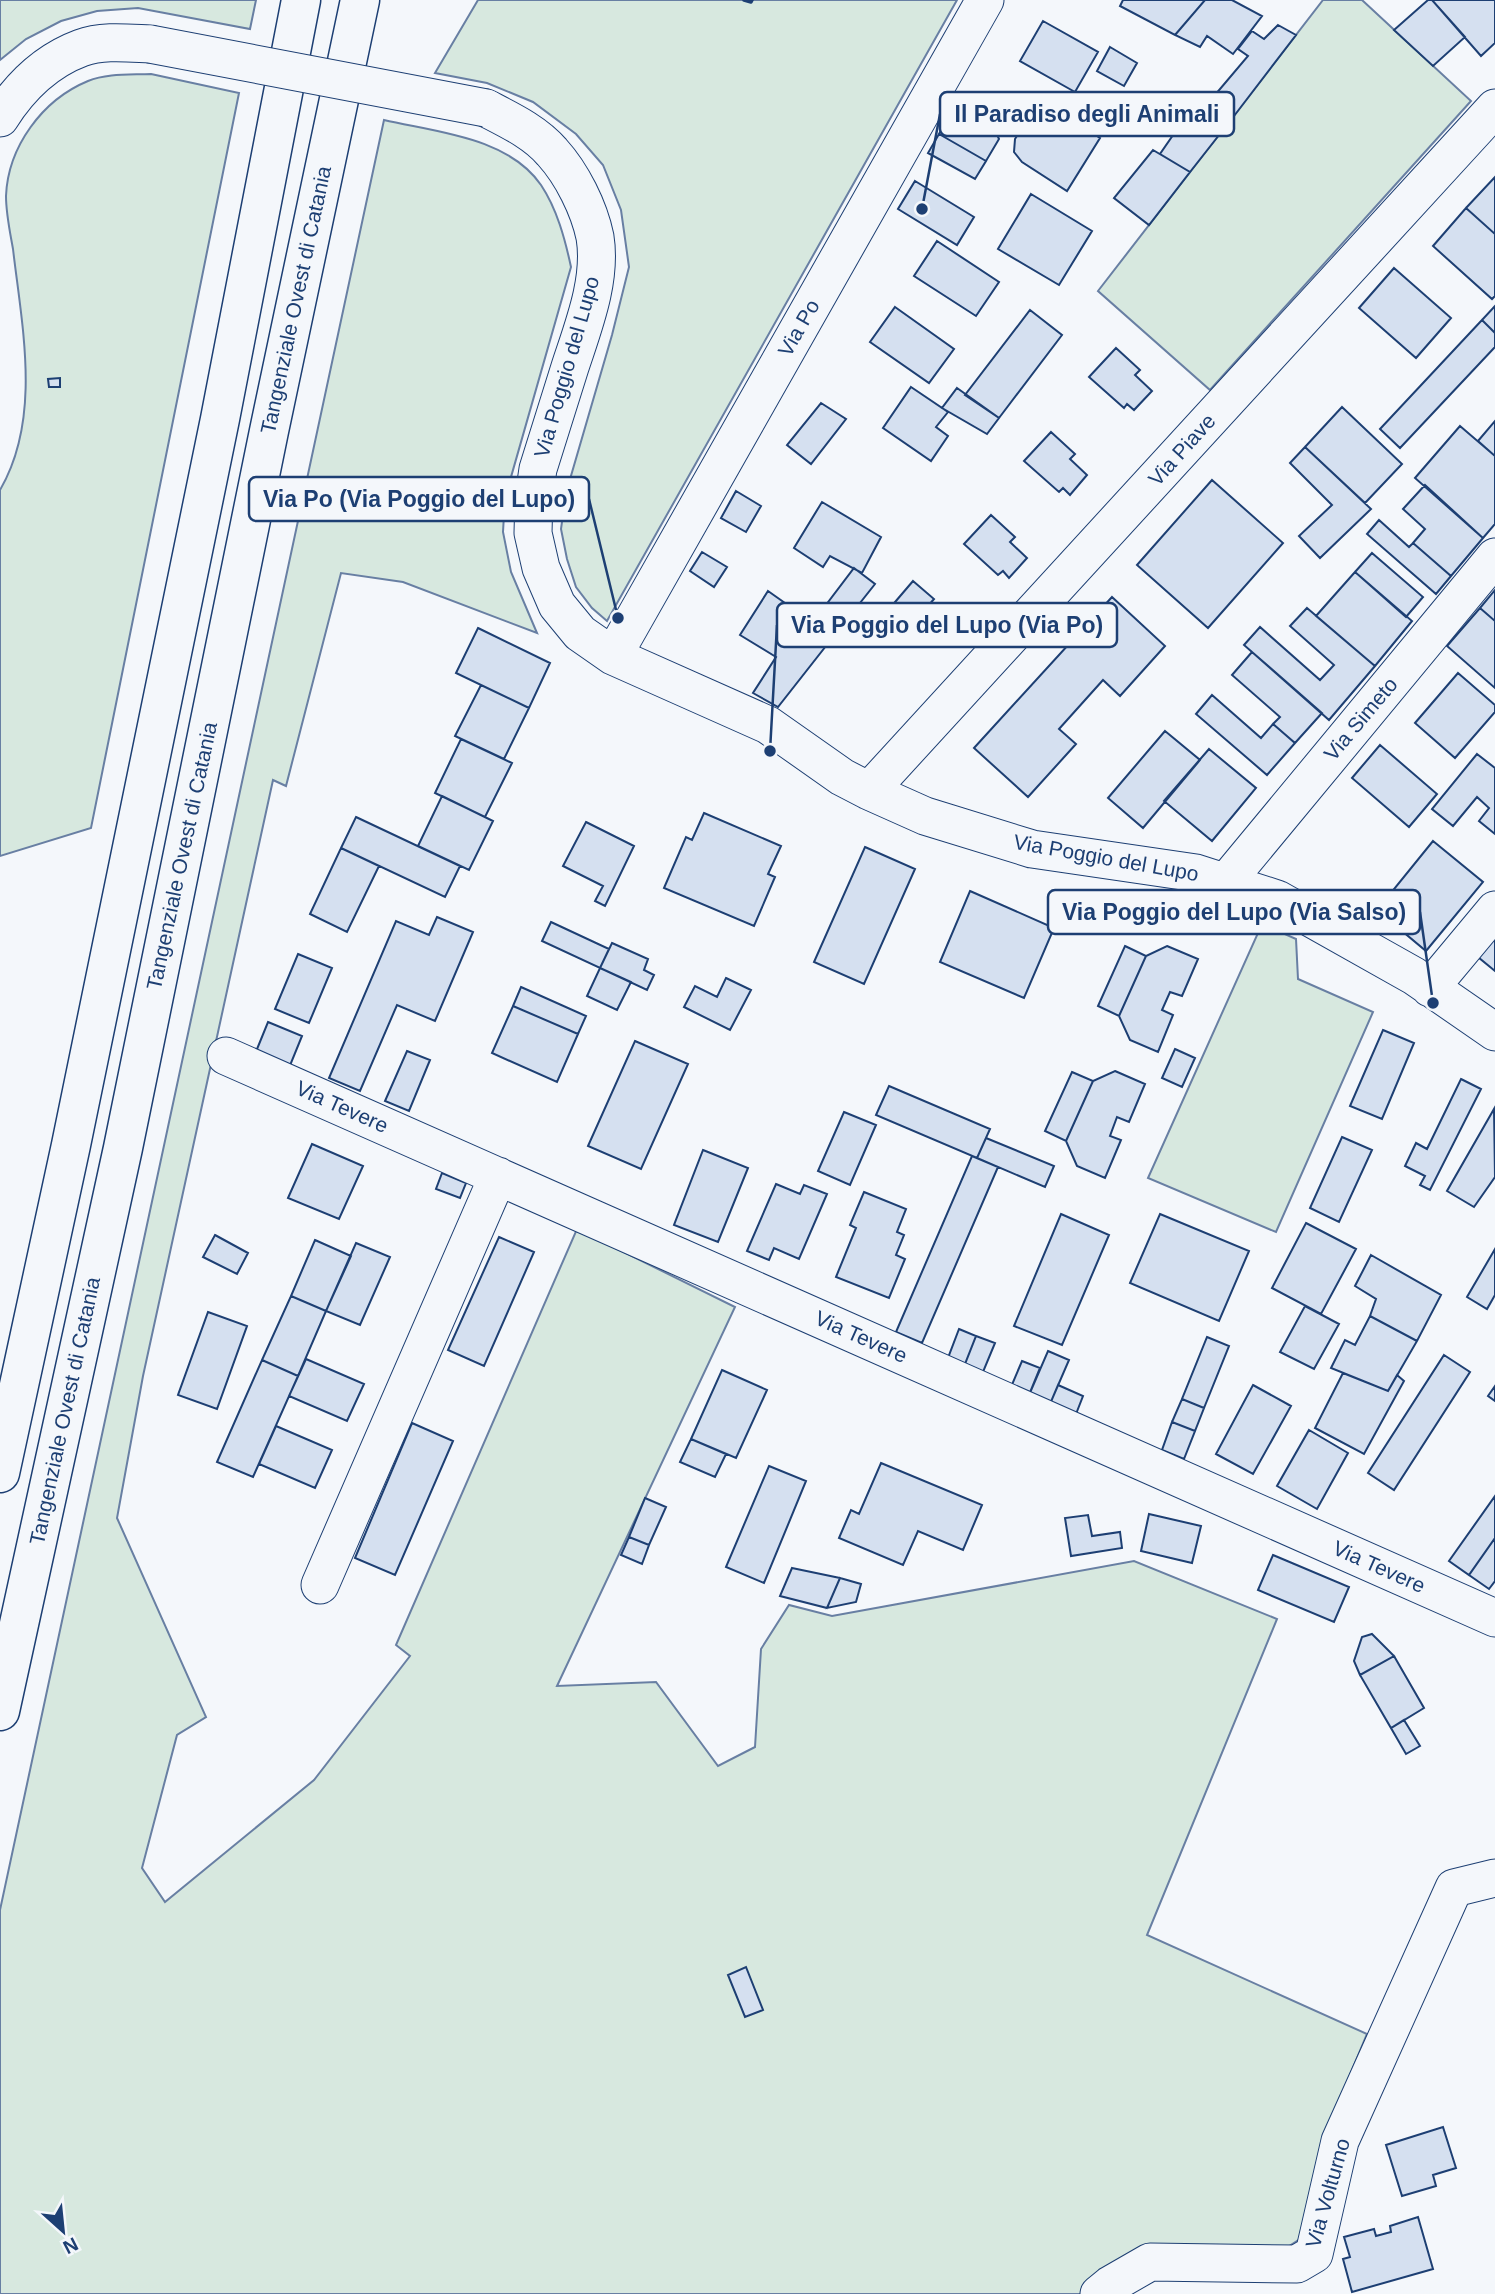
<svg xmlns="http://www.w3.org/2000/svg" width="1495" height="2294" font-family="Helvetica,sans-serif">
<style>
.green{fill:#d7e8df;stroke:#687fa3;stroke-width:2}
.building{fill:#d5e0f0;stroke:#1d3f73;stroke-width:2}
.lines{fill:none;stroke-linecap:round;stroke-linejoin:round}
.minor-casing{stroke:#1d3f73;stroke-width:39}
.highway-casing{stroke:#1d3f73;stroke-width:41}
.minor{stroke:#f4f7fb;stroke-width:37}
.highway{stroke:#f4f7fb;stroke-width:38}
.minor-bridge-casing{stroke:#1d3f73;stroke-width:39;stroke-linecap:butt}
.minor-bridge{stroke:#f4f7fb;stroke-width:37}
.wall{stroke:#1d3f73;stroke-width:3.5}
.labels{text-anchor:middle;stroke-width:5;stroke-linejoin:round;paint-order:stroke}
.street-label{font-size:21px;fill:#1d3f73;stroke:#f4f7fb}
.leader{fill:none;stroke:#1d3f73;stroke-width:2.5}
.callout-dot{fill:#1d3f73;stroke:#f4f7fb;stroke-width:2.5}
.callout{fill:#f4f7fb;stroke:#1d3f73;stroke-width:2.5}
.callout-label{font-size:23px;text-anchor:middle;font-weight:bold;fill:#1d3f73}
</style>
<rect width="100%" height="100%" fill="#f4f7fb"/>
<path class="green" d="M0,0H256L250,29L138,8L97,11L61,21L26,39L0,60Z
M478,0H957L607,621L592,608L576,587L567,559L561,529L566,493L612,335L629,267L621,210L603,165L576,134L533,102L487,83L435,73Z
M1323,0H1362L1471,101L1210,390L1098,291Z
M151,74L239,93L91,828L0,856V490C42,418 22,327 13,249C10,232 6,214 6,196C8,147 42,100 88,81C107,73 131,75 151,74Z
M384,120C436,132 508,137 541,185C557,209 565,239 571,267L505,498L503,532L511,572L537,633L403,582L341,573L286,786L273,780L143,1376L117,1518L206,1717L177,1735L142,1868L165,1902L314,1780L410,1656L396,1645L577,1229L735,1307L557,1686L656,1682L718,1766L755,1747L761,1649L789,1605L832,1616L1134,1561L1277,1619L1147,1935L1367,2034L1328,2128L1303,2237L1280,2252L1081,2294H0V1910Z
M1262,924L1296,939L1298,979L1373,1012L1276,1232L1148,1178Z"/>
<path class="building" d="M1123,0H1205L1175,35L1120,6Z
M1205,0H1232L1262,16L1233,54L1207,36L1200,47L1175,35Z
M1428,0H1432L1465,37L1433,66L1394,30Z
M1432,0H1495V43L1481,56Z
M1043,21L1098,52L1075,92L1020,61Z
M1278,25L1296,35L1234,116L1209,102L1248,56L1238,49L1252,31L1264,39Z
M1110,47L1137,63L1124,86L1097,71Z
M1200,96L1234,116L1190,172L1160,154Z
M958,102L991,121L999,139L986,161L939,134Z
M1062,105L1081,117L1078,124L1100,138L1067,191L1022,162L1014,152L1015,139L1035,107L1054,118Z
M939,134L986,161L975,179L928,153Z
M1153,150L1190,172L1149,225L1114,198Z
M1495,177V234L1466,208Z
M915,181L974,217L957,245L898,209Z
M1031,194L1092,231L1059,285L998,249Z
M1466,208L1495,234V296L1492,299L1433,246Z
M937,241L999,282L976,316L914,276Z
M1394,268L1451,318L1416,358L1359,308Z
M1495,306V333L1482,320Z
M895,307L954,349L929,383L870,342Z
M1030,310L1062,335L999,418L965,395Z
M1482,320L1495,333V347L1400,448L1380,429Z
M1116,348L1140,370L1135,375L1152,391L1134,410L1127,404L1124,408L1089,377Z
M60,378V387H49L48,379Z
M911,387L948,412L936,427L948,436L931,461L883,428Z
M957,388L999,418L987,434L942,408Z
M821,403L846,419L811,464L787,445Z
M1342,407L1402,464L1365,503L1305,447Z
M1495,421V456L1478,441Z
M1460,426L1495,456V524L1483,538L1415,478Z
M1051,432L1075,454L1070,459L1087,475L1070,495L1063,488L1059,492L1024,461Z
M1305,447L1371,509L1320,558L1299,536L1332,505L1290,463Z
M1212,480L1283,543L1208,628L1137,565Z
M1425,485L1483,538L1451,576L1413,543L1425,529L1403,509Z
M736,491L761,506L746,532L721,518Z
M822,502L881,537L862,573L830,556L823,567L794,548Z
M991,515L1015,537L1010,542L1027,558L1009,578L1003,571L998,575L964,544Z
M1379,520L1409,547L1413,543L1451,576L1436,594L1367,534Z
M702,552L727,567L714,587L690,571Z
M1372,553L1423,597L1406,617L1355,572Z
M854,568L875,584L833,637L813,622Z
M1355,572L1412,621L1375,666L1316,616Z
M913,581L934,599L899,640L878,622Z
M1495,590V621L1480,608Z
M768,591L833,637L778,707L753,693L776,657L740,635Z
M1112,597L1165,646L1120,696L1103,680L1059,729L1076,744L1028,797L974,748Z
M1307,608L1375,666L1329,720L1244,645L1260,627L1320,680L1334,665L1290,626Z
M1480,608L1495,621V688L1447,646Z
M478,628L550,663L529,708L456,673Z
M1252,652L1322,713L1295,743L1273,724L1280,717L1232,675Z
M1458,673L1495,705V712L1455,758L1415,723Z
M481,685L529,708L504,759L455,736Z
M1212,695L1261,738L1273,724L1295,743L1267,775L1196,714Z
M1165,731L1200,760L1143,828L1108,798Z
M461,739L512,763L485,817L435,793Z
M1380,745L1437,794L1409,827L1352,778Z
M1209,749L1256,788L1212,841L1164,801Z
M1477,754L1495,768V834L1479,821L1489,808L1477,797L1453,826L1432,809Z
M442,796L493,821L469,870L418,846Z
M704,813L781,846L768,874L775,877L754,926L664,888L686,837L692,840Z
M356,817L460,866L445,897L341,848Z
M586,822L634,846L605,906L595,901L603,886L563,866Z
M1433,841L1483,882L1426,951L1377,910Z
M865,847L915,869L864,984L814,962Z
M341,848L379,866L347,932L310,914Z
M970,891L1054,928L1024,998L940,962Z
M437,917L473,932L435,1021L397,1005L360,1091L329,1078L396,921L429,935Z
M551,922L609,949L600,968L542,941Z
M1495,936V971L1478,957Z
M612,943L648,959L644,970L654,975L647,990L600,968Z
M1125,946L1146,956L1119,1016L1098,1006Z
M1167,946L1198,959L1182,996L1170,992L1162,1010L1173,1015L1158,1052L1130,1040L1119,1016L1146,956Z
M298,954L332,968L309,1023L275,1009Z
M600,968L631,982L617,1010L587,996Z
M726,978L751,990L730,1030L684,1007L695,986L717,997Z
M521,987L586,1016L578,1034L513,1006Z
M513,1006L578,1034L557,1082L492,1053Z
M268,1022L302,1036L289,1068L255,1054Z
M1383,1030L1414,1043L1382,1119L1350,1106Z
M635,1041L688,1064L641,1169L588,1146Z
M1175,1049L1195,1058L1182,1087L1162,1078Z
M407,1051L430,1060L409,1111L385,1101Z
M1115,1071L1145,1084L1129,1122L1117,1117L1110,1136L1121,1140L1105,1178L1077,1166L1066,1141L1093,1081Z
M1072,1072L1093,1081L1066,1141L1045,1131Z
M1461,1079L1481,1089L1430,1190L1420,1185L1425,1176L1405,1166L1416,1143L1427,1149Z
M889,1086L990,1129L977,1158L876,1115Z
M1494,1109L1495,1177L1474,1207L1447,1191Z
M844,1112L876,1125L850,1185L818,1171Z
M1342,1137L1372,1150L1339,1222L1310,1208Z
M986,1138L1054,1166L1045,1187L977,1158Z
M312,1144L363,1166L339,1219L288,1198Z
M703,1150L748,1168L718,1242L674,1225Z
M972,1156L998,1167L922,1343L896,1332Z
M442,1173L466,1183L460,1198L436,1189Z
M776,1184L800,1194L804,1185L827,1194L799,1259L774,1248L769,1260L747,1251Z
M864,1192L906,1209L897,1232L904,1235L896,1255L905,1259L889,1298L836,1277L856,1228L850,1225Z
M1061,1214L1109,1235L1062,1345L1014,1326Z
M1160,1214L1249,1251L1219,1321L1130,1283Z
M1306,1223L1356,1249L1321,1314L1272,1288Z
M215,1235L248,1253L237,1274L203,1257Z
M499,1237L534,1252L484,1366L448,1350Z
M315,1240L351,1256L326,1311L291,1296Z
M356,1243L390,1257L360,1325L326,1311Z
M1495,1249V1295L1487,1309L1467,1297Z
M1371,1255L1441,1295L1417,1341L1370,1316L1376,1299L1355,1286Z
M291,1296L326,1311L298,1376L262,1360Z
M1305,1306L1339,1324L1314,1369L1280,1352Z
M208,1312L247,1326L217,1409L178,1395Z
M1370,1316L1417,1341L1388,1391L1331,1368L1345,1340L1355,1345Z
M959,1329L976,1336L965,1364L948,1358Z
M976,1336L995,1343L983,1372L965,1364Z
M1207,1337L1229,1346L1204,1408L1182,1399Z
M1048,1351L1069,1360L1050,1404L1029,1395Z
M1444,1355L1470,1372L1394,1490L1368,1473Z
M306,1359L364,1384L347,1421L289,1396Z
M262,1360L298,1376L253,1477L217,1462Z
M1022,1361L1040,1368L1029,1395L1011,1387Z
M722,1370L767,1390L736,1458L691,1439Z
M1343,1373L1388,1391L1397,1375L1404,1381L1364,1454L1315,1428Z
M1058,1385L1083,1396L1076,1414L1050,1404Z
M1253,1385L1291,1406L1253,1474L1216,1454Z
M1495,1386V1401L1488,1396Z
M1182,1399L1204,1408L1195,1431L1172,1422Z
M1172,1422L1195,1431L1184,1459L1162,1450Z
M412,1423L453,1441L395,1575L355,1558Z
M276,1426L332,1450L315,1488L259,1464Z
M1309,1430L1348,1453L1317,1509L1277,1486Z
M691,1439L726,1454L715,1477L680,1462Z
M881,1463L982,1505L963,1550L918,1531L903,1565L839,1538L851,1510L859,1514Z
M769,1466L806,1481L764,1583L726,1567Z
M1495,1496V1538L1469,1575L1449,1561Z
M645,1498L666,1507L649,1545L629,1537Z
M1149,1514L1201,1526L1192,1563L1141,1551Z
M1088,1515L1092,1536L1120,1532L1122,1548L1071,1556L1065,1518Z
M629,1537L649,1545L642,1564L621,1555Z
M1495,1538V1581L1489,1589L1469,1575Z
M1273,1555L1349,1587L1334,1622L1258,1590Z
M792,1568L840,1578L827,1608L780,1596Z
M840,1578L861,1584L856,1602L827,1608Z
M1372,1634L1394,1656L1360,1675L1354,1661L1362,1637Z
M1394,1656L1424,1708L1391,1728L1360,1675Z
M1404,1720L1420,1746L1406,1754L1391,1728Z
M746,1967L763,2010L745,2017L728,1975Z
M1443,2127L1456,2168L1433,2175L1436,2186L1402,2196L1386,2145Z
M1418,2217L1433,2269L1352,2292L1343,2259L1350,2257L1344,2237L1374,2229L1376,2236L1391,2232L1390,2226Z"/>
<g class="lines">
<defs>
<path id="minor" d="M486,108C509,120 535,132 552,152C572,174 589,208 595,237C602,280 583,327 570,367C559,401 549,435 538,469L534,496L533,533L541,568L557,605L580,633L613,656L768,725L842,777L869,791L925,816L1032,849L1196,873L1277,899L1414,976L1495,1032
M0,118C19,88 46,61 81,48C102,40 128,43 150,44
M613,656L985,0
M869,791L1495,108
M1226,882L1495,557
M1430,988L1495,910
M226,1056L1495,1618
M320,1585L498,1176
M1099,2294L1110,2285L1150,2262L1297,2264L1314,2254L1340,2141L1454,1888L1495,1878"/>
<path id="highway" d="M0,1473L71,1145L220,419L301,0
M0,1711L123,1148L269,431L360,0"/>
</defs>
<use href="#minor" class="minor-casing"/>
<use href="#highway" class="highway-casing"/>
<use href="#minor" class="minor"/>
<use href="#highway" class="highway"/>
<defs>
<path id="minor-bridge" d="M150,44L486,108"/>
</defs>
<use href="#minor-bridge" class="minor-bridge-casing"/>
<use href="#minor-bridge" class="minor-bridge"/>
<path class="wall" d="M744,0L751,2L752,0"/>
</g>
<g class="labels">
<g class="street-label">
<text transform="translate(296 300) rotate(-78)" y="7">Tangenziale Ovest di Catania</text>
<text transform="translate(799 328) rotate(-60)" y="7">Via Po</text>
<text transform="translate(567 367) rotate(-74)" y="7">Via Poggio del Lupo</text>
<text transform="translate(1182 450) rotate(-48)" y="7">Via Piave</text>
<text transform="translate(1361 719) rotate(-50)" y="7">Via Simeto</text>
<text transform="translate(182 856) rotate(-78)" y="7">Tangenziale Ovest di Catania</text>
<text transform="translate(1106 858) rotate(10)" y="7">Via Poggio del Lupo</text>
<text transform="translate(342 1107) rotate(24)" y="7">Via Tevere</text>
<text transform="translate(861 1337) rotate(24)" y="7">Via Tevere</text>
<text transform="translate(65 1411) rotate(-78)" y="7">Tangenziale Ovest di Catania</text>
<text transform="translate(1379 1567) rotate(24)" y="7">Via Tevere</text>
<text transform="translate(1328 2193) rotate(-74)" y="7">Via Volturno</text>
</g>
</g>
<path class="leader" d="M922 209L940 114M618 618L589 499M770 751L777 625M1433 1003L1420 912"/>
<g class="callout-dot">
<circle cx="922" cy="209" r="7"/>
<circle cx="618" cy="618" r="7"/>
<circle cx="770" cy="751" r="7"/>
<circle cx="1433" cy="1003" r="7"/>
</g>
<g class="callout">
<rect x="940" y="92" width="294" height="44" rx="7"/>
<rect x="249" y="477" width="340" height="44" rx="7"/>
<rect x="777" y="603" width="340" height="44" rx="7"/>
<rect x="1048" y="890" width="372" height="44" rx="7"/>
</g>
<g class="callout-label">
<text x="1087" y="122">Il Paradiso degli Animali</text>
<text x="419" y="507">Via Po (Via Poggio del Lupo)</text>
<text x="947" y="633">Via Poggio del Lupo (Via Po)</text>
<text x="1234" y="920">Via Poggio del Lupo (Via Salso)</text>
</g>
<g transform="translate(63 2231) rotate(153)" stroke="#f4f7fb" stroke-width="5" paint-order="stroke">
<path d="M0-5L12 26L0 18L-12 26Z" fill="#1d3f73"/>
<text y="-10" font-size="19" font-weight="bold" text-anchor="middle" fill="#1d3f73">N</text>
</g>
</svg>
